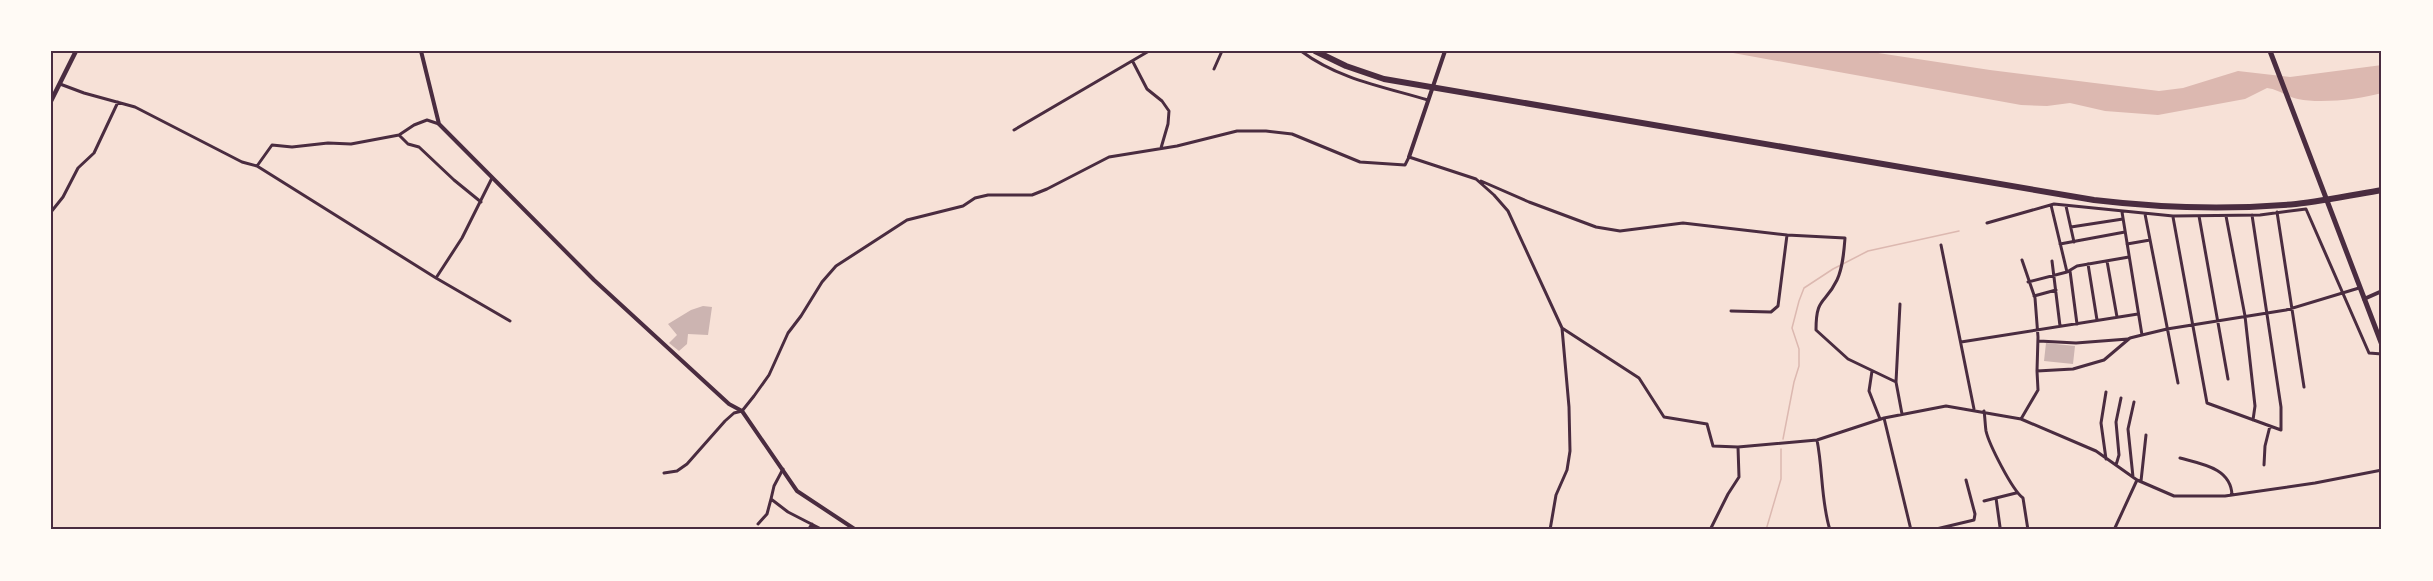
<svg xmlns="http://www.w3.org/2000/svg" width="2433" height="581" font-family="'Titillium Web',sans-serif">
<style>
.water{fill:#dcb8b0}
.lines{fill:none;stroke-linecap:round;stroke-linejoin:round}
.stream{stroke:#dcb8b0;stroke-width:1.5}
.building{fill:#ccb4b1}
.minor{stroke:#4a2c40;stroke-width:3}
.tertiary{stroke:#4a2c40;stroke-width:4}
.secondary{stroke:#4a2c40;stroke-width:4.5}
.primary{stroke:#4a2c40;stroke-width:5}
.motorway{stroke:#4a2c40;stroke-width:6}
.neatline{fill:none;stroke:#4a2c40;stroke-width:2}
</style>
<rect width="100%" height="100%" fill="#f7e1d7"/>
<path class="water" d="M1722,51H1865L1990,70L2159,91L2183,88L2238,71L2290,77L2382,65V93C2360,99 2321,104 2298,99C2287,97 2278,89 2267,88L2245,99L2158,115L2105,111L2070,103L2047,106L2021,105Z"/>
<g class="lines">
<path class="stream" d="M1783,439L1794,382L1799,366V349L1792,328L1799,301L1804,288L1833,269L1868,251L1959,231
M1766,530L1781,479V449"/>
</g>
<path class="building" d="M703,306L712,307L708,335L688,334L687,344L679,351L669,343L677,335L668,324L691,310Z
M2046,343L2075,346L2073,364L2044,361Z"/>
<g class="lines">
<path class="minor" d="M1301,51C1338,79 1384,87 1428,100
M1133,62L1147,89L1162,101L1169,111L1168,124L1161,148
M1214,69L1222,51
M60,84L84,93L135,107L242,162L257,166L436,278L510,321
M1014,130L1149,51
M399,135L408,144L419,147L454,180L481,202
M257,166L272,145L292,147L328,143L351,144L399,135L414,125L427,120L439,124
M1481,181L1529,202L1596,227L1620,231L1683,223L1787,235L1845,238C1844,251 1843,267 1837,280C1825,305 1816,296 1816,330L1848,359L1896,382
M2051,205L2067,272
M2066,206L2074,242
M51,212L63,197L78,168L94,153L118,102
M2122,212L2142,335
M2277,212L2304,387
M2145,214L2178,383
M2199,216L2228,379
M2226,216L2245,316L2255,406L2253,420
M2173,217L2207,403L2281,430V407L2252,215
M1987,223L2054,204L2173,216L2260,215L2306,209L2369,353L2382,354
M2071,227L2123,219
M2060,244L2125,232
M2127,244L2150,240
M1941,245L1974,409
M2022,260L2035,298L2038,337L2037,371
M2052,261L2060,326
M2107,261L2117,317
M2088,264L2097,320
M2070,271L2077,324
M436,278L462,238L492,178
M2028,282L2067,272L2077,266L2129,257
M2034,296L2056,290
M1900,304L1896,382L1902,414
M1731,311L1771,312L1778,306L1787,235
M2039,341L2076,343L2128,339
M1961,342L2138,314
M1872,371L1869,391L1880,419
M2106,392L2101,423L2106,459
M1984,411C1985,417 1985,424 1986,431C1989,444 2012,490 2023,498L2028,530
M1884,418L1911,530
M2021,419L2038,390L2037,371L2073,369L2104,360L2130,338L2142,335L2167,329L2286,310L2359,288
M1817,440C1823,470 1821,502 1830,530
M2180,458C2202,464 2231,468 2232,495
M2116,465L2119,455L2116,422L2121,398
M2264,465L2265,446L2270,426
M783,469L774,486L771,499L788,512L823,530
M664,473L677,471L687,464L725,421L734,413L742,411L754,396L769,375L788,333L801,316L822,282L836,266L907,220L963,206L975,198L988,195H1032L1047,189L1109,157L1177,146L1237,131H1266L1292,134L1360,162L1405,165L1409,157L1476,179L1494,195L1508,211L1562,328L1639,378L1664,417L1707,424L1713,446L1738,447L1817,440L1884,418L1946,406L2021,419L2096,451L2137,480L2174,496H2225L2315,483L2382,470
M2133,477L2128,429L2134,402
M2141,481L2146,435
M1996,498L2000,527
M1984,501L2016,493
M758,524L767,514L771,499
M808,530L812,524
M1550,530L1556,495L1567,470L1570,451L1569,407L1562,328
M1710,530L1728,494L1739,477L1738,447
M1932,530L1974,520L1975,514L1966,480
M2114,530L2137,480"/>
<path class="tertiary" d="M421,51L439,124L594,280L729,404L742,411L797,491L856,530
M1409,157L1445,51
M2364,299L2382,291"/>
<path class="secondary" d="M51,101L76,51"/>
<path class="primary" d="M2270,51L2382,345"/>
<path class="motorway" d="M1315,51L1346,66L1384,79L2094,200C2161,208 2228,210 2296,204C2324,201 2353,195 2382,190"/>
</g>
<rect width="2433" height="581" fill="none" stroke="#fffaf5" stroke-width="105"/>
<rect x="52" y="52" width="2328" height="476" class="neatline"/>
</svg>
